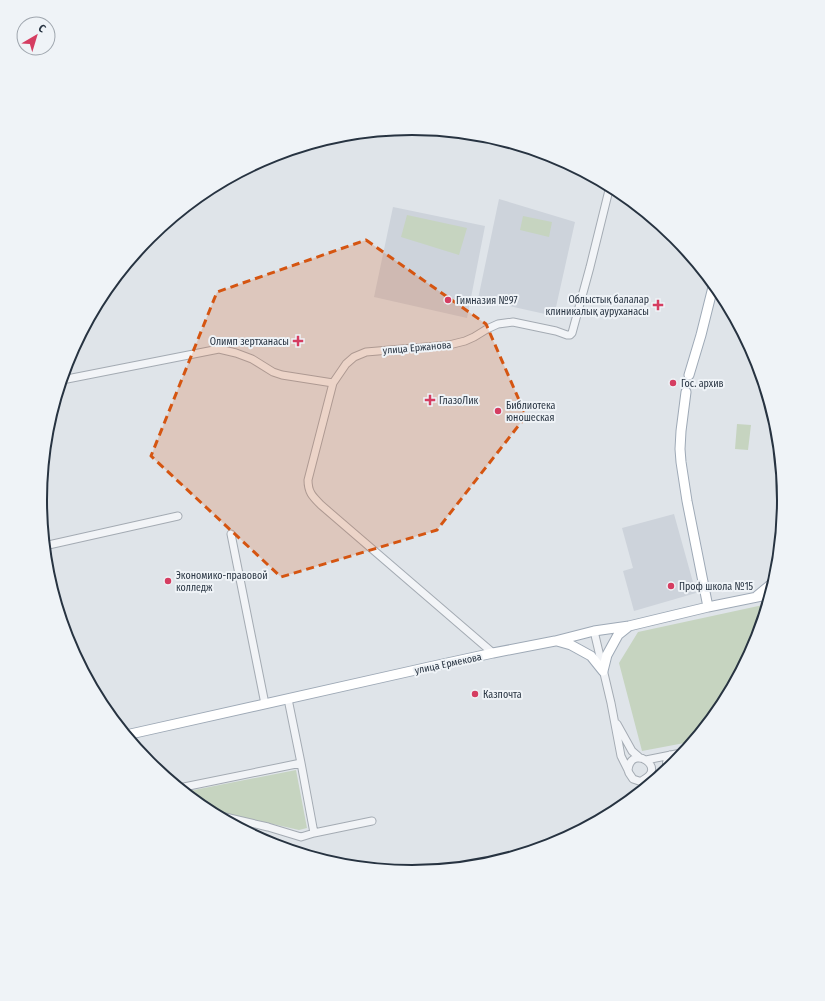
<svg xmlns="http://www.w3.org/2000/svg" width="825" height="1001" font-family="'Fira Sans Condensed',sans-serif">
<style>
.built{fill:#cdd3db}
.green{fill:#c6d4c0}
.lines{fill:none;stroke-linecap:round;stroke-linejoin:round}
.major-tunnel{stroke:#bac1c7;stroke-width:9;stroke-dasharray:9 4.5;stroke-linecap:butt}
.minor-casing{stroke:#a4abb3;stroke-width:9}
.major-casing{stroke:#9ea9b6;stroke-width:11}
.minor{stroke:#f2f4f7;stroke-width:7}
.major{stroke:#fff;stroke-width:9}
.marked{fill:#d55511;fill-opacity:0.2;stroke:#d55511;stroke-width:3;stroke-dasharray:8 5;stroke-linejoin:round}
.poi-dot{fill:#d53d61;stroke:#eff3f7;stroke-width:1.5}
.labels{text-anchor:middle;stroke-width:4;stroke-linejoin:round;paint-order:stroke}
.poi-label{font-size:10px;fill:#273341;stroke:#eff3f7;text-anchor:start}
.street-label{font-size:10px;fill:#273341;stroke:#eff3f7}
.rim{fill:none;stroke:#273341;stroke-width:2}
</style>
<rect width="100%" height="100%" fill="#dfe4e9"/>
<path class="built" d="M499,199L575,222L554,316L478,299Z
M393,207L485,226L467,318L374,297Z
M674,514L696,593L634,611L623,571L633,568L622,528Z"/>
<path class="green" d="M407,215L467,228L459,255L401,237Z
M523,216L552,222L549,237L520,230Z
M737,424L751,425L748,450L735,449Z
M763,605V623L757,643L722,708L695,741L642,751L619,663L638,632Z
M296,770L307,828L299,830L202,808L184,792Z"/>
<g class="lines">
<path class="major-tunnel" d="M686,392L689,375"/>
<defs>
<path id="minor" d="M62,380L219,349L236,353L252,359L273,372L282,375L333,383
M231,534L265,704
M44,546L178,516
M594,631L611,703L621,756L628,770L629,773L633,779L639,781L657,779
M493,653L321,505C312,496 308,492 308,480L333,383L346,364L354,357L366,352L449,345L465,341L474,337L487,329L498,324L513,322L556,331L567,335H570L572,333L590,267L610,186
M288,699L301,763L314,833
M617,724L632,751L640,758
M646,760L686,752
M628,770C631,743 668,768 643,780
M667,771C666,764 666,760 670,755
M179,788L301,763
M212,814L268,827L301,837L314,833L372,821"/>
<path id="major" d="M689,375L701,335L714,283
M686,392L681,431L680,449L681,462L687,501L708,607
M757,596L775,581
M557,641L571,645L591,656L603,671
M603,671L607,655L618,635L628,627
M126,735L429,667L493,653L555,641L594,631L629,626L708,607L772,594"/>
</defs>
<use href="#minor" class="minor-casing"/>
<use href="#major" class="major-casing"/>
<use href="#minor" class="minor"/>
<use href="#major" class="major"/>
</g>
<path class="marked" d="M366,240L486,324L526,416L437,530L281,577L151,456L217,292Z"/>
<g class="poi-dot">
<circle cx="448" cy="300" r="4"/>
<path d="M656 299h4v4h4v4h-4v4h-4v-4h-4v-4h4z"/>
<path d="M296 335h4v4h4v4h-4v4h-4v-4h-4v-4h4z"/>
<circle cx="673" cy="383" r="4"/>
<path d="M428 394h4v4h4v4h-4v4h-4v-4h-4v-4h4z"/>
<circle cx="498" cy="411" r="4"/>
<circle cx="168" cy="581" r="4"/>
<circle cx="671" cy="586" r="4"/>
<circle cx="475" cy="694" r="4"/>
</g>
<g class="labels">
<g class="poi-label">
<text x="649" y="303" text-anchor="end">Облыстық балалар<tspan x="649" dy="12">клиникалық ауруханасы</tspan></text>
<text x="456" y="304">Гимназия №97</text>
<text x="289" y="345" text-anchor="end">Олимп зертханасы</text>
<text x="681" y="387">Гос. архив</text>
<text x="439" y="404">ГлазоЛик</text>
<text x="506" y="409">Библиотека<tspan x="506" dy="12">юношеская</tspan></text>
<text x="176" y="579">Экономико-правовой<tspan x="176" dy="12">колледж</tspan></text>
<text x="679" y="590">Проф школа №15</text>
<text x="483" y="698">Казпочта</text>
</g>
<g class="street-label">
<text transform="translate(417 347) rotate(-5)" y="4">улица Ержанова</text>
<text transform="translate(448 663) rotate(-12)" y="4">улица Ермекова</text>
</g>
</g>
<path d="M0 0H825V1001H0ZM47 500a365 365 0 1 1 730 0a365 365 0 1 1-730 0Z" fill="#eff3f7" fill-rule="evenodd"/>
<path class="rim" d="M47 500a365 365 0 1 1 730 0a365 365 0 1 1-730 0Z"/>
<g transform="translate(36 36) rotate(38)"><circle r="19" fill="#eff3f7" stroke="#9fa6ae"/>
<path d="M0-3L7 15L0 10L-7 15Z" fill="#d53d61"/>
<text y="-6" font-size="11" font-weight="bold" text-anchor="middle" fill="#273341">С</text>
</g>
</svg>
